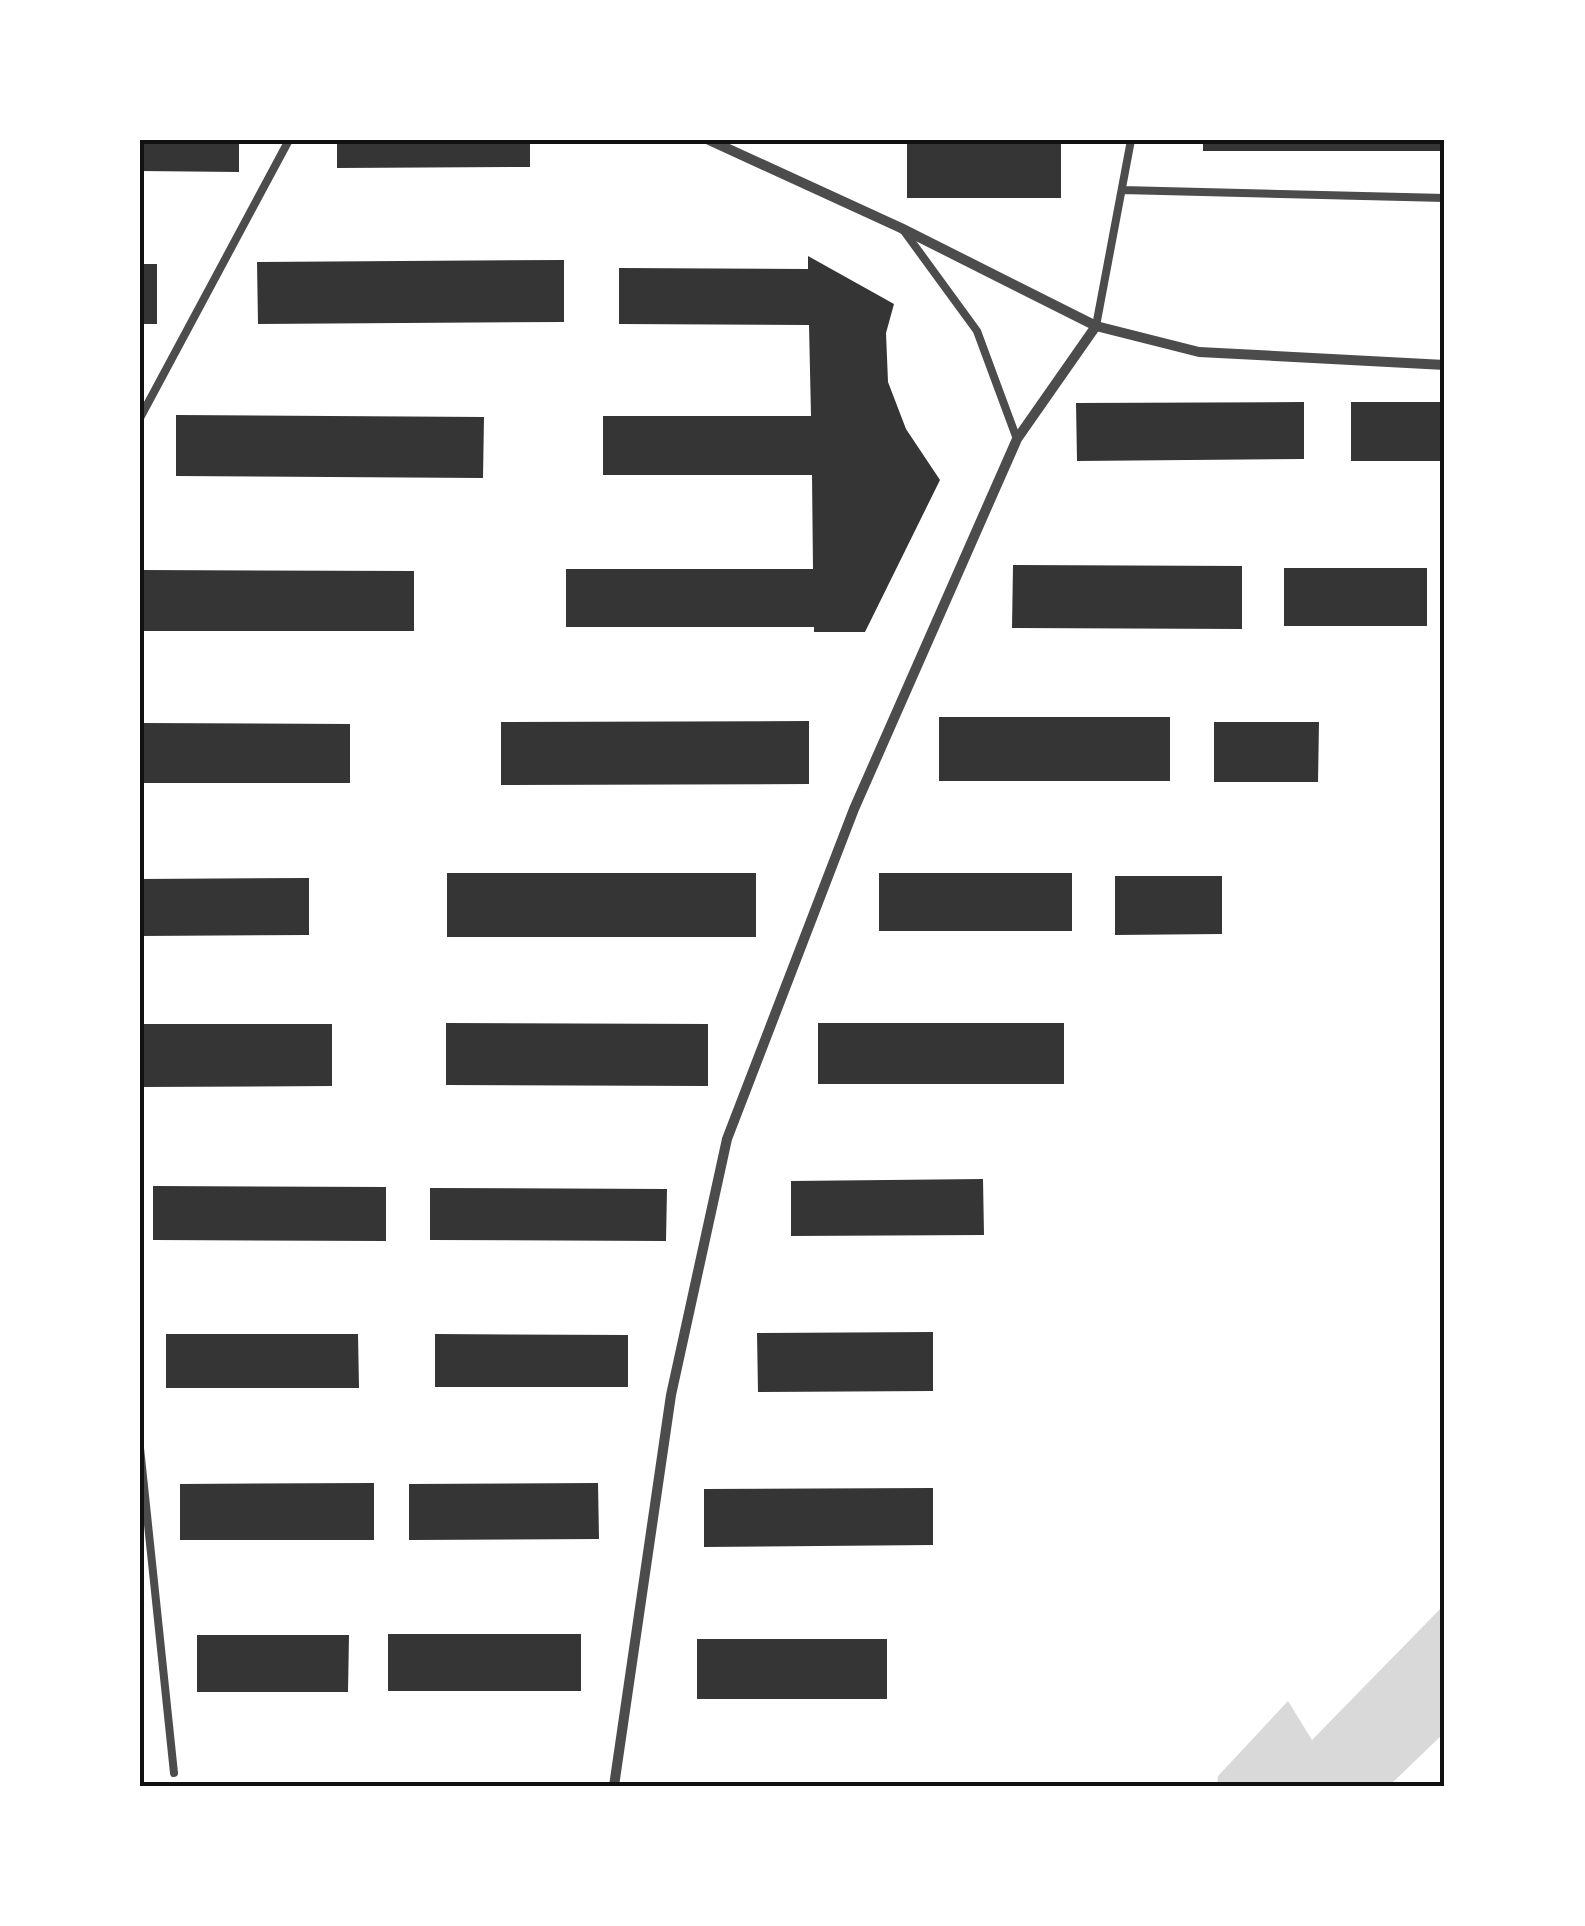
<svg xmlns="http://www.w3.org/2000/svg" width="1585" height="1926" font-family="Karla,sans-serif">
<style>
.water{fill:#d9d9d9}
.building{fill:#353535}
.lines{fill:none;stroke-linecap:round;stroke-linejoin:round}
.service{stroke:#4c4c4c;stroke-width:8}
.minor{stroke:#4c4c4c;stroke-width:10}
.neatline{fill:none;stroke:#111;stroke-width:4}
</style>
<rect width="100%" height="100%" fill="#fff"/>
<path class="water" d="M1445,1604V1732L1389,1786H1217L1218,1776L1288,1701L1312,1740Z"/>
<path class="building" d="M140,140H239V172L140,171Z
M337,140H530V167L337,168Z
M907,140H1061V198H907Z
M1203,140H1441V151H1203Z
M808,256L894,304L886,333L888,382L906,429L940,480L865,632H814V627H566V569H813L812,475H603V416H811L809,325L619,324V268L808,269Z
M564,260V322L258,324L257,262Z
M140,264H157V324H140Z
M1304,402V459L1077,461L1076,403Z
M1351,402H1445V461H1351Z
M176,415L484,417L483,478L176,476Z
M1013,565L1242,566V629L1012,628Z
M1284,568H1427V626H1284Z
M140,570L414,571V631H140Z
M939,717H1170V781H939Z
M809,721V784L501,785V722Z
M1214,722H1319L1318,782H1214Z
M140,723L350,724V783H140Z
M447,873H756V937H447Z
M879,873H1072V931H879Z
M1115,876H1222V934L1115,935Z
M309,878V935L140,936V879Z
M446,1023L708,1024V1086L446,1085Z
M818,1023H1064V1084H818Z
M140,1024H332V1086L140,1087Z
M983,1179L984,1235L791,1236V1181Z
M153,1186L386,1187V1241L153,1240Z
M430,1188L667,1189L666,1241L430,1240Z
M933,1332V1391L758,1392L757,1333Z
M166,1334H358L359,1388H166Z
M435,1334L628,1335V1387H435Z
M374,1483V1540H180V1484Z
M598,1483L599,1539L409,1540V1484Z
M933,1488V1545L704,1547V1489Z
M388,1634H581V1691H388Z
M197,1635H349L348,1692H197Z
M697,1639H887V1699H697Z"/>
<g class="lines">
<path class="service" d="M1122,190L1445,198
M904,231L977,331L1017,439
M1096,326L1131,140
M140,418L289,140
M140,1448L174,1773"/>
<path class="minor" d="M709,140L901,228L1096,326L1199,352L1445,365
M614,1786L671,1395L727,1139L854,809L1017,439L1096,326"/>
</g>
<rect width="1585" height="1926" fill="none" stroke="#ffffff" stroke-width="285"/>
<rect x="142" y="142" width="1300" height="1642" class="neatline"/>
</svg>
